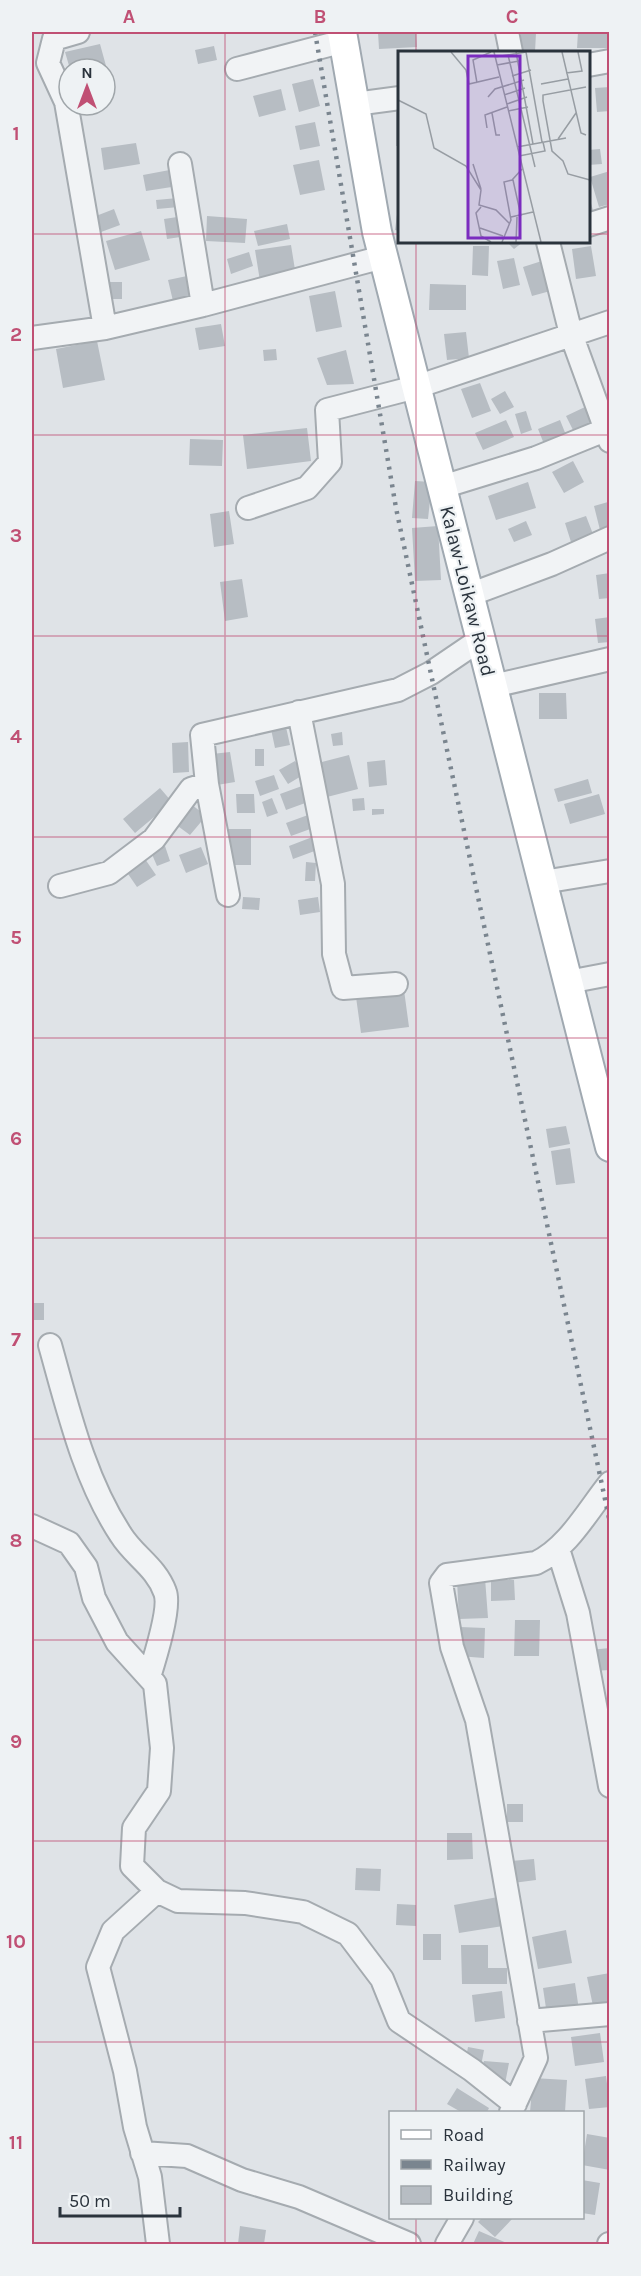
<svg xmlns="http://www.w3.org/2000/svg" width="641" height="2276" font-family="Karla,sans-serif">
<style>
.building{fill:#b7bdc3}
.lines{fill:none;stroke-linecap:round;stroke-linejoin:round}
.minor-casing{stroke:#a5abb0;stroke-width:26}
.major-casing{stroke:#a0a9b1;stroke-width:32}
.minor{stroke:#f1f3f5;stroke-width:22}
.major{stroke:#fff;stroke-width:28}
.rail{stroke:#7a858f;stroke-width:4.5;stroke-dasharray:3 6;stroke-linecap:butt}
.grid{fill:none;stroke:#c05074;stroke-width:1.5;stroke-opacity:0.55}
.labels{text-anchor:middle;stroke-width:4.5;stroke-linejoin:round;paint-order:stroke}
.street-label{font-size:20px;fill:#2a333c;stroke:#eef2f4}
.inset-road{fill:none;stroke:#979da3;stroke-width:1.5}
.view{fill:#7b2cbf;fill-opacity:0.15;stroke:#7b2cbf;stroke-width:3}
.inset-edge{fill:none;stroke:#2a333c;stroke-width:3}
.neatline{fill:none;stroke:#c05074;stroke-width:2}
.grid-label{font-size:20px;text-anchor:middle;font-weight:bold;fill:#c05074}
</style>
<rect width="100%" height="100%" fill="#dfe3e7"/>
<path class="building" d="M378,32H416L417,47L379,49Z
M521,32L536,33L535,52H519Z
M578,32H610V48H577Z
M100,44L111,84L105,85V69H70L65,52Z
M214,46L217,60L198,64L195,50Z
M313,79L320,106L299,112L292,84Z
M610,87V111L597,112L595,88Z
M281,89L286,110L259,117L253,96Z
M396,107H400V146H396Z
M315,122L320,146L300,150L295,126Z
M136,143L140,164L104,170L101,148Z
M600,149L602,164L588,165V150Z
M319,160L325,190L300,195L293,165Z
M175,169L178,186L146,191L143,175Z
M610,171V204L599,207L590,177Z
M588,192L595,218L588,219Z
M178,198L179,207L157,209L156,200Z
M398,206H400V231L395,230Z
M114,209L120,225L101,232L96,216Z
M184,216L187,236L167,239L164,219Z
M207,216L247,219L245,243L206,241Z
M287,224L290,239L258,246L254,231Z
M141,231L150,260L115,270L106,241Z
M507,242H523L514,249Z
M291,245L296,276L260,281L255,250Z
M473,246H489L488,276L472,275Z
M591,246L596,276L576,279L572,249Z
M249,252L253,266L231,274L227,259Z
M514,258L520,285L503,289L497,261Z
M545,260L554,290L532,296L523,267Z
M187,276L191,297L173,301L168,280Z
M107,282H122V299H107Z
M430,284L466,285V310H429Z
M335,291L342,327L316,332L309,296Z
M221,324L225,346L199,350L195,328Z
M466,332L469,358L447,360L444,334Z
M97,341L105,380L63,388L56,349Z
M276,349L277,360L264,361L263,350Z
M346,350L354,384L327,385L317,358Z
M480,383L491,411L472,418L461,389Z
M505,391L514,407L500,414L491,399Z
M585,407L594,425L575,434L566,416Z
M526,411L532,430L521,434L515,414Z
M506,420L514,437L483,450L475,433Z
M560,420L566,435L544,444L538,429Z
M307,428L311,461L247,469L243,435Z
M190,439L223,440L222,466L189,465Z
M573,461L584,482L564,493L552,472Z
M415,481L432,482L428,519L412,518Z
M528,482L536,508L496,520L488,496Z
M608,502L610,527L600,530L594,506Z
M229,511L234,544L214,547L210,514Z
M586,516L593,534L571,542L565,523Z
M526,521L532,535L514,542L508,529Z
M438,526L441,580L415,581L412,528Z
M610,573V598L599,599L596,575Z
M242,579L248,617L225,621L220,582Z
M610,617V642L598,643L595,619Z
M539,693H566L567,719H539Z
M286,727L290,745L275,748L271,729Z
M342,732L343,745L333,746L331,734Z
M188,742L189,772L173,773L172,743Z
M255,749H264V766H255Z
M230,752L235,782L217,785L212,754Z
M349,755L358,789L327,797L318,763Z
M385,760L387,785L369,787L367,762Z
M295,761L303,775L288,784L279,770Z
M274,775L279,789L260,796L255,781Z
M588,779L592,793L558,802L554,789Z
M302,786L308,802L286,810L280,794Z
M160,788L172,802L135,833L123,819Z
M236,794H254L255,813H237Z
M599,794L605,814L570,824L564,804Z
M272,798L278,813L267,817L262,802Z
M364,798L365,810L353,811L352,799Z
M191,804L206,816L190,835L175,824Z
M372,809H384V814L372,815Z
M308,815L313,828L291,836L286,823Z
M228,829H251V865H228Z
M315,836L320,849L293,859L289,846Z
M165,846L170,861L157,866L151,852Z
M201,847L208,864L186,873L179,855Z
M145,859L156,875L137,887L126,871Z
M306,862L316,863L315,881H305Z
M243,897L260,898L259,910L242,909Z
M318,897L320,912L300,915L298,900Z
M404,990L409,1027L361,1033L356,997Z
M566,1126L570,1144L549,1148L546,1129Z
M570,1148L575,1183L556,1185L551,1151Z
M32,1303H44V1320H32Z
M485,1578L488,1618L459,1619L457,1580Z
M491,1580H514L515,1600L491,1601Z
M515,1620H540L539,1656H514Z
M460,1627L485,1628L484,1658L458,1656Z
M610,1648V1670L591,1671L589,1650Z
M507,1804H523V1822H507Z
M447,1833H472L473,1859L447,1860Z
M534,1859L536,1880L513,1883L511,1861Z
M356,1868L381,1869L380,1891L355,1890Z
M498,1897L503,1926L459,1933L454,1905Z
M397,1904L416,1905V1926L396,1925Z
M566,1930L572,1963L538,1969L532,1937Z
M423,1934H441V1960H423Z
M461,1945H488V1968H507V1984H462Z
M610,1973V2003L593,2006L587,1977Z
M575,1983L579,2010L547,2015L543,1988Z
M502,1991L505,2018L475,2022L472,1995Z
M600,2033L604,2062L575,2066L571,2037Z
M468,2047L484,2050L481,2066L465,2063Z
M484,2061L509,2063L504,2089L481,2073Z
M606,2076L610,2107L589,2109L585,2079Z
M533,2078L567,2080L565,2112H530Z
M457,2088L489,2108L487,2112H461L447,2104Z
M587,2134L610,2138V2170L582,2165Z
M582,2180L600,2183L595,2215L582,2213Z
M482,2218H513L495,2237L478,2222Z
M240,2226L266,2230L264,2244H238Z
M479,2231L509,2244H473Z"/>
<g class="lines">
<defs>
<path id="minor" d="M78,32L54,39L48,63L66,102L105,328
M507,32L511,52
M588,65L610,61
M237,69L344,41
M355,104L400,98
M180,164L203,305
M588,225L610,218
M548,242L571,334L610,441
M32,338L105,328L203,305L383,257
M442,487L536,458L610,428
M248,508L307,488L330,462L327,410L416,387L610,322
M469,595L552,564L610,538
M493,686L610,659
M299,712L333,884L334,954L343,988L396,984
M543,882L610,871
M60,886L109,873L154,839L191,789L207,784
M228,895L207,784L202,735L398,690L431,673L481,639
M568,982L610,974
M50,1345C68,1409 84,1479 121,1535C134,1556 156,1567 165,1592C171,1607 154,1661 149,1677
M32,1526L69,1543L86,1567L94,1598L117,1642L155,1684L162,1748L159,1791L134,1828L132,1866L157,1891L178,1901L245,1903L303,1912L348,1934L382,1979L399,2021L472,2070L515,2104
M558,1549L578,1613L610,1786
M157,1891L113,1931L98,1967L125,2071L135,2127L150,2177L158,2244
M529,2021L610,2014
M511,2112L536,2058L477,1720L452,1647L441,1583L447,1575L536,1563C568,1548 588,1510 610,1483
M142,2153L187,2156L242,2180L299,2197L409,2244
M447,2244L462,2218
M609,2244H610"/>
<path id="major" d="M342,32L377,232L610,1147"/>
</defs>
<use href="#minor" class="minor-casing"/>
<use href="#major" class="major-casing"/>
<use href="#minor" class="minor"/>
<use href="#major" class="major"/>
<path class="rail" d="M315,32L396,508L610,1523"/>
</g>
<path class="grid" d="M225,32V2244M416,32V52M32,234H400M588,234H610M416,242V2112M32,435H610M32,636H610M32,837H610M32,1038H610M32,1238H610M32,1439H610M32,1640H610M32,1841H610M32,2042H610M416,2218V2244"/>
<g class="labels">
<g class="street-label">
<text transform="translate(468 591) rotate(76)" y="7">Kalaw-Loikaw Road</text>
</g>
</g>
<g transform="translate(398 51)">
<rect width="192" height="192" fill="#dfe3e7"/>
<path class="inset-road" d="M53,1L68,19L71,33L101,26M96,1L143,191M118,1L135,93M128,1L144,91M164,1L183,82L188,84M110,4L137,116M97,6L128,1M99,14L121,10M168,22L184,20L180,1M114,25L133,19M79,32L75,9L93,1M143,33L170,28M188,36L145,44V50L154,100L165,110L170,123L192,129M106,44L127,37M90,46L97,38L126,29M0,49L28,63L36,97L68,115L83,139L81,154L98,159L112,173M109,53L129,46M110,60L130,56M94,62L98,84H102M89,77L87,64L109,56M160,88L178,62M119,96L168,87M121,105L147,100L145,91M75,113L83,138M115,129L123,165M83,156L78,162L83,185L93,191M113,166L135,161M82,177L105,185M104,191L113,169L106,131L114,129L124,118M118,191L119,166"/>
<path class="view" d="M70,5H122V187H70Z"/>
<rect width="192" height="192" class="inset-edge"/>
</g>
<rect width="641" height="2276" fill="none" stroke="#eef2f4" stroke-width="66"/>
<rect x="389" y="2111" width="195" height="108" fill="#eef2f4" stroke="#a0a6aa" stroke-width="1.5"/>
<rect x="401" y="2130" width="30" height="9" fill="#ffffff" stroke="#a0a6aa" stroke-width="1.5"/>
<text x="443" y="2141" font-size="18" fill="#2a333c">Road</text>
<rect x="401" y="2160" width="30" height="9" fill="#7a858f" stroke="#a0a6aa" stroke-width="1.5"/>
<text x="443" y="2171" font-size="18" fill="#2a333c">Railway</text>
<rect x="401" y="2186" width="30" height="18" fill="#b7bdc3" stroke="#a0a6aa" stroke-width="1.5"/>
<text x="443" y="2201" font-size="18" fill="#2a333c">Building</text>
<g transform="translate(87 87)"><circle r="28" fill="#eef2f4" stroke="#a0a6aa" stroke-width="1.5"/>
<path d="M0-4.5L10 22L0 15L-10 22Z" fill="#c05074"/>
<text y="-9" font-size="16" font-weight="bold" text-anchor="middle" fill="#2a333c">N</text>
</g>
<path d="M60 2207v9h120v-9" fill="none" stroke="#2a333c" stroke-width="3"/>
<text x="69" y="2207" font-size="18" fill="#2a333c" stroke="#eef2f4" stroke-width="4.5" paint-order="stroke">50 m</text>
<rect x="33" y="33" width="575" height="2210" class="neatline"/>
<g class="grid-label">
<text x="129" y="23">A</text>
<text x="320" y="23">B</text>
<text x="512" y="23">C</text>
<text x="16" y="140">1</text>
<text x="16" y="341">2</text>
<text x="16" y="542">3</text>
<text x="16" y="743">4</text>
<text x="16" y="944">5</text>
<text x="16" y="1145">6</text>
<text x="16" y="1346">7</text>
<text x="16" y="1547">8</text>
<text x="16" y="1748">9</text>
<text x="16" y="1948">10</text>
<text x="16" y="2149">11</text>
</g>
</svg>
